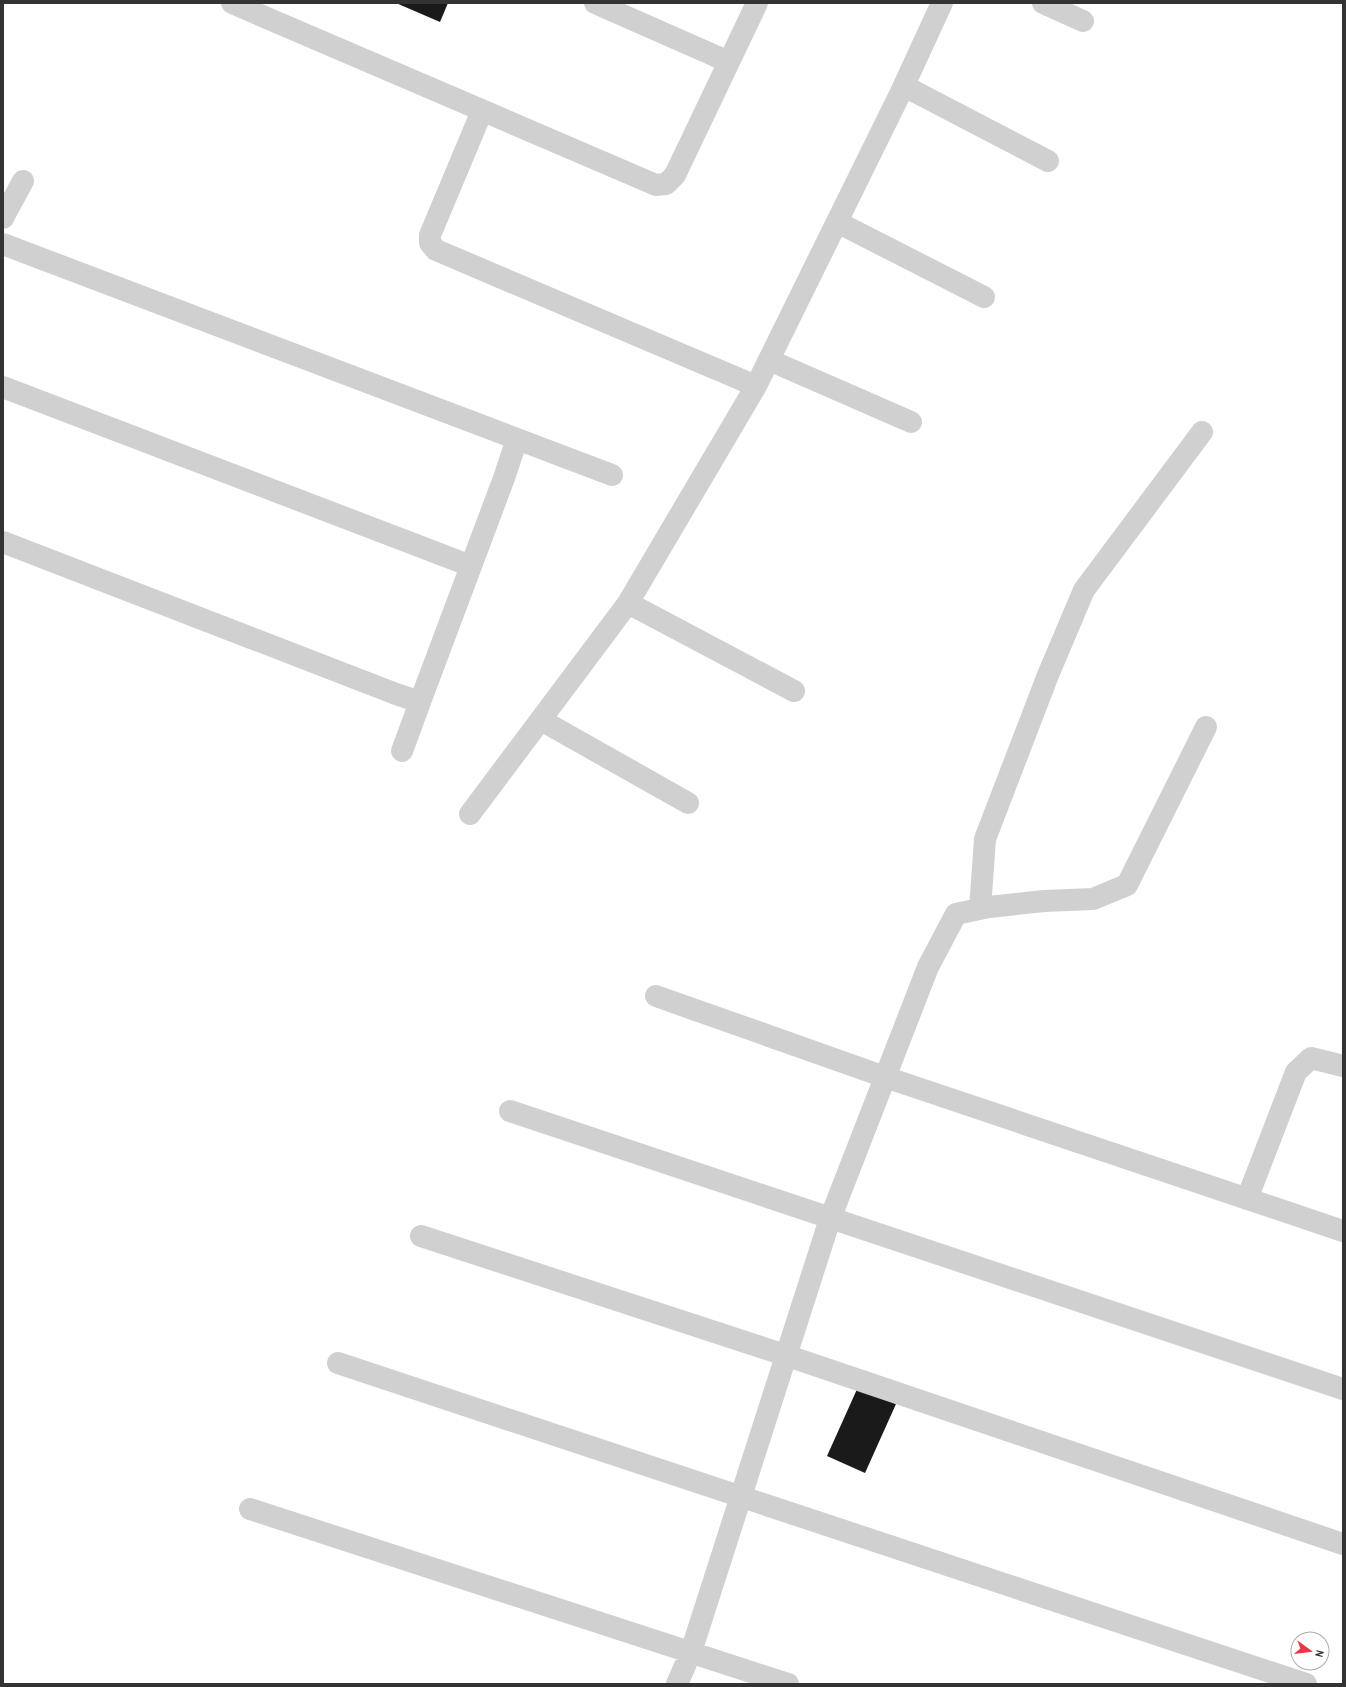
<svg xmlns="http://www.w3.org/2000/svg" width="1346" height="1687" font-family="'Archivo Narrow',sans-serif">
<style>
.building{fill:#1a1a1a}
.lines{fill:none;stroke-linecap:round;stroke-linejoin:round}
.minor{stroke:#d0d0d0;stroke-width:22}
</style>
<rect width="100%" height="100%" fill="#fff"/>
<path class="building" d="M396,3H448L440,22Z
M858,1387L896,1404L865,1473L827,1456Z"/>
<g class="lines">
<path class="minor" d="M232,3L656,185L666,184L675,175L757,3
M595,3L729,62
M1043,3L1083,21
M904,86L1048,161
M482,111L430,235V243L436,250L756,386
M3,218L23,181
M837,222L984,297
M3,244L517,439L504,478L420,702L396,694L3,542
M769,360L911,422
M3,387L471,566
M517,439L612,475
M628,603L794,691
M541,720L688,803
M402,751L420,702
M470,814L628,603L756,386L900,94L942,3
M980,909L985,839L1048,675L1084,590L1202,432
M656,996L885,1077L1343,1231
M510,1111L1343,1389
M1247,1199L1296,1072L1311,1058L1343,1066
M421,1236L785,1355L1343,1544
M338,1363L1306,1684
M250,1509L788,1684
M677,1684L691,1652L830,1219L928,967L956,914L989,907L1044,901L1093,899L1127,885L1206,727"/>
</g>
<rect width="1346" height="1687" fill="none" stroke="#333333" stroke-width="8"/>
<g transform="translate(1310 1651) rotate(105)"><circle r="19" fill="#ffffff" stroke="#adadad"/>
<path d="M0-3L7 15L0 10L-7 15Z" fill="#e63946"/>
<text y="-6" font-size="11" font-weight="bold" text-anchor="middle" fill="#333333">N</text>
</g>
</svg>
